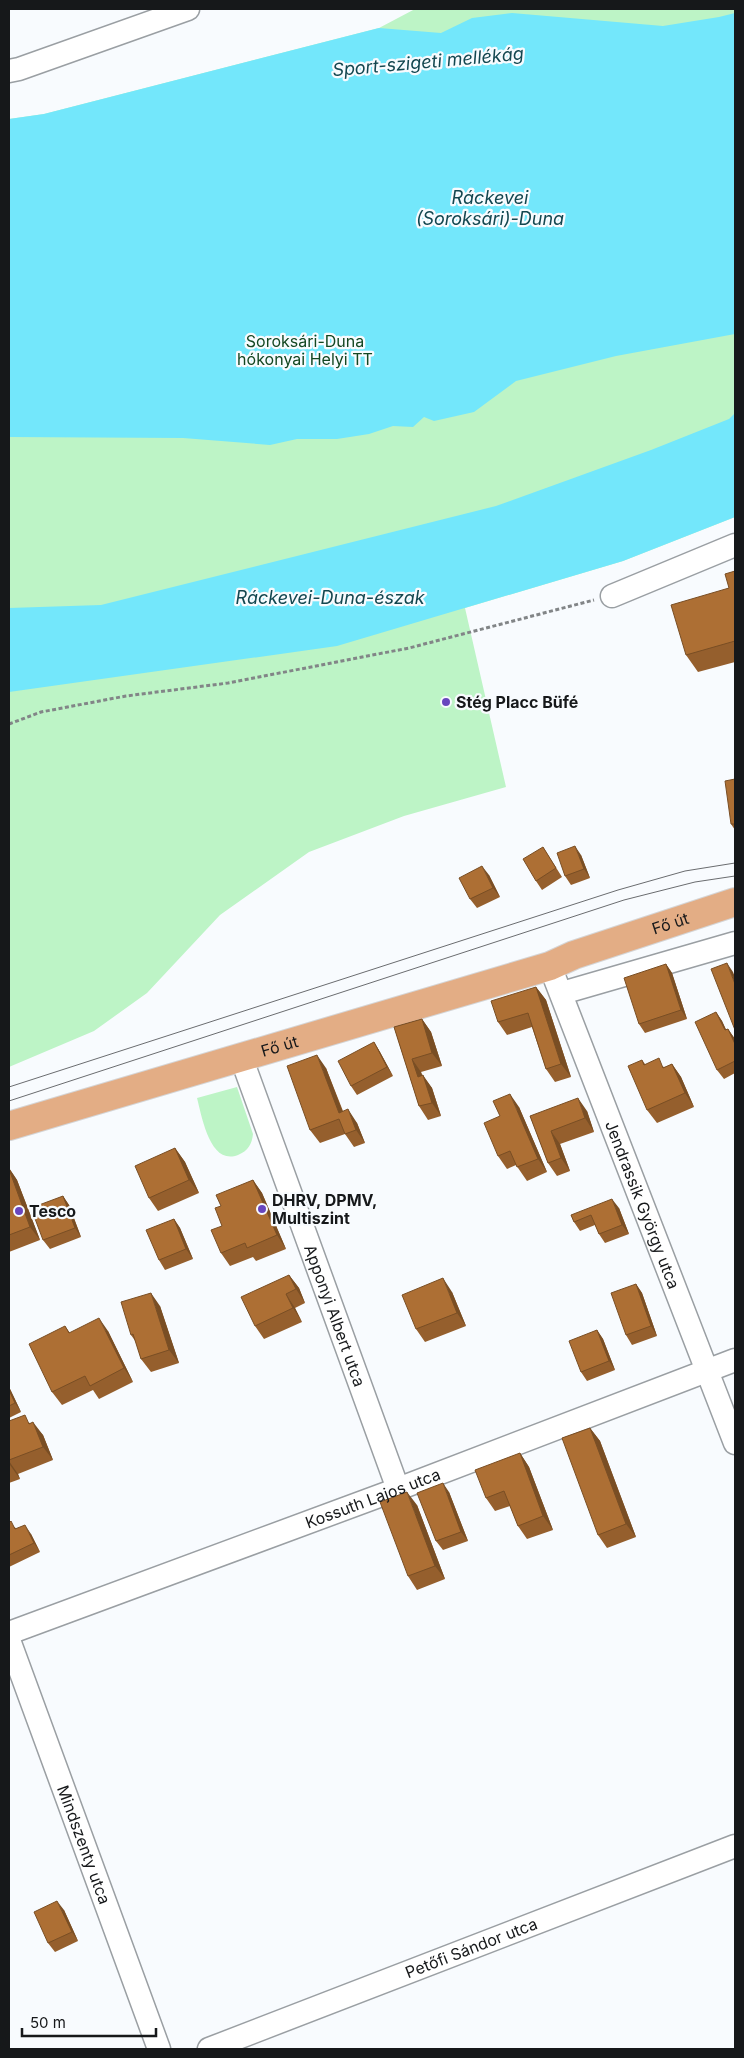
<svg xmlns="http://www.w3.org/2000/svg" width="744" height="2058" font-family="Inter,sans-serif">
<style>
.green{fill:#bdf4c6}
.water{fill:#73e7fb}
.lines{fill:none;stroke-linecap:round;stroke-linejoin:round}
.minor-casing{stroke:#9a9fa3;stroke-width:25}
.major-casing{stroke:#d5d5d6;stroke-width:30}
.path{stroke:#828587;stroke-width:3;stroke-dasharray:4 2.5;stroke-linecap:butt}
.minor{stroke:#fff;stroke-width:22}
.major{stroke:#e3ad85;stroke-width:28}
.tram{stroke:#6a6c6f;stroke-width:1}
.wall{fill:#955f2d}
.shaded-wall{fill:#794e24}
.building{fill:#ad6f34;stroke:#794e24}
.poi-dot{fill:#6846be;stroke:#f8fbfe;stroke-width:2}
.labels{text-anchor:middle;stroke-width:4.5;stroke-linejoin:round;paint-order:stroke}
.park-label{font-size:16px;fill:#134722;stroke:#f8fbfe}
.poi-label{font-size:16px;font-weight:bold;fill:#16181a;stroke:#f8fbfe;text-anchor:start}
.street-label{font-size:16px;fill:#16181a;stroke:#f8fbfe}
.water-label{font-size:18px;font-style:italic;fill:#134750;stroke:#f8fbfe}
</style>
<rect width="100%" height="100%" fill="#f8fbfe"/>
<path class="green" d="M415,9H735V517L623,561L465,608L506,787L404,816L309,852L220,915L147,993L94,1031L9,1067V119L44,114L379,28Z
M237,1087L253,1134C252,1144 248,1151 238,1155C210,1166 202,1117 197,1098Z"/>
<path class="water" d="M512,13L663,26L719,17L735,13V334L616,356L516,381L474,412L434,421L424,417L413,427L393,426L369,434L337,439H297L270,445L183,438L9,437V119L44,114L379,28L441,33L472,18Z
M735,413V517L623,561L337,646L9,692V608L101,605L496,506L651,450L729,419Z"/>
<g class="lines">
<defs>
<g id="minor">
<path d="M9,71L19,69L188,9"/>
<path d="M612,596L735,545"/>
<path id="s1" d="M550,966L735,1443"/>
<path d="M562,993L735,943"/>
<path id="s2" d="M241,1057L398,1489"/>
<path id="s3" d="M9,1633L398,1489L735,1360"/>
<path id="s4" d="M9,1640L159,2049"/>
<path id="s5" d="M209,2049L735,1846"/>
</g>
<g id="major">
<path id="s6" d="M9,1126L550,966L574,955L735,902"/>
</g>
</defs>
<use href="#minor" class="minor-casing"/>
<use href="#major" class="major-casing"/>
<path class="path" d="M9,724L41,712L126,696L228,683L409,648L594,600"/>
<use href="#minor" class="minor"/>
<use href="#major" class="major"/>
<path class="tram" d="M9,1087L618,890L685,871L735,863
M9,1101L624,900L695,882L735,876"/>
</g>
<path class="wall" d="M735,571V662L698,672L686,655L729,588Z
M735,779V830L731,824Z
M543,847L562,877L542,890L536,881Z
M581,855L590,878L571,885L565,876Z
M489,875L500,897L477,908L470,899Z
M666,964L672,973L687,1019L645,1033L639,1024Z
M536,987L546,1000L571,1077L555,1082L546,1069L532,1027L507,1035L498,1022Z
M716,1012L722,1021L726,1030L728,1029L735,1039V1073L724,1079L717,1070Z
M422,1019L431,1032L442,1066L421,1072L422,1075L432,1088L441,1116L428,1120L419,1106L394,1027Z
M374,1042L380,1052L393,1076L357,1095L351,1086Z
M642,1060L645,1064L665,1067L672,1064L681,1077L694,1107L657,1123L647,1110Z
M326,1068L343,1111L357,1123L365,1143L354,1147L345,1134L320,1143L310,1130Z
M519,1107L547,1172L527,1181L516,1165L507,1169L498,1156Z
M587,1111L594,1132L560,1144L570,1171L557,1176L548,1163L530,1116Z
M175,1148L185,1162L199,1193L158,1211L149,1198Z
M9,1168L17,1180L40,1240L9,1252Z
M253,1180L262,1193L286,1249L256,1261L253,1257L230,1266L221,1253L222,1226L221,1206Z
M63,1196L69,1205L81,1237L50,1249L43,1240Z
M619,1208L629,1234L605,1243L599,1234L595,1225L580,1231L574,1222L571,1215Z
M174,1219L180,1228L193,1259L165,1270L159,1260Z
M289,1275L299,1288L305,1303L295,1308L302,1322L264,1339L255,1326Z
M636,1284L642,1293L657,1336L632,1345L626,1335Z
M452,1292L466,1326L425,1342L416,1329Z
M160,1306L179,1363L151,1372L141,1359L136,1342L131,1335Z
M65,1326L70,1333L108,1331L133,1382L99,1399L93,1390L62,1405L52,1392Z
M597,1330L603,1339L615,1370L587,1381L581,1372Z
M9,1387L11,1391L21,1412L9,1418Z
M9,1421L31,1423L43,1435L53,1460L18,1474L20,1479L9,1483Z
M590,1428L600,1441L636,1537L607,1548L598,1535Z
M520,1453L529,1467L553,1530L527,1539L518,1526L510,1506L495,1511L486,1498Z
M449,1492L468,1541L443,1550L436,1541Z
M417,1505L445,1579L417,1590L408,1576Z
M9,1523L17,1529L31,1534L40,1552L9,1567Z
M64,1910L78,1941L55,1952L48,1943Z"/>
<path class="shaded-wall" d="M575,846L581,855L590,878L584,869Z
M482,866L489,875L500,897L493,888Z
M727,963L733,972L735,977V984Z
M666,964L672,973L687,1019L681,1010Z
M536,987L546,1000L571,1077L561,1064Z
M716,1012L722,1021L731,1040L725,1030Z
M422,1019L431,1032L442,1066L432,1053Z
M728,1029L735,1039V1044Z
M374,1042L380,1052L393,1076L387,1067Z
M317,1055L326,1068L348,1126L339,1113Z
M412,1059L421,1072L427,1090L418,1077Z
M672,1064L681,1077L694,1107L685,1093Z
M423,1075L432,1088L441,1116L432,1103Z
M510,1094L519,1107L547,1172L538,1159Z
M578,1098L587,1111L594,1132L585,1118Z
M348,1109L357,1123L365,1143L356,1130Z
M551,1131L560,1144L570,1171L561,1158Z
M175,1148L185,1162L199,1193L189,1180Z
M9,1168L17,1180L40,1240L30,1227Z
M253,1180L262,1193L286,1249L277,1235Z
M63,1196L69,1205L81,1237L75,1228Z
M612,1199L619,1208L629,1234L622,1225Z
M174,1219L180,1228L193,1259L186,1249Z
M289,1275L299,1288L305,1303L296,1289Z
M443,1278L452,1292L466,1326L457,1313Z
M636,1284L642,1293L657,1336L651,1326Z
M151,1293L160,1306L179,1363L169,1350Z
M286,1294L295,1308L302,1322L293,1308Z
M99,1318L108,1331L133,1382L124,1368Z
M597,1330L603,1339L615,1370L609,1361Z
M9,1387L11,1391L21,1412L15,1403L9,1390Z
M33,1422L43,1435L53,1460L43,1447Z
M590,1428L600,1441L636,1537L626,1524Z
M520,1453L529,1467L553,1530L543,1516Z
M9,1461L18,1474L20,1479L10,1465Z
M443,1483L449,1492L468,1541L461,1532Z
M407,1492L417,1505L445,1579L435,1566Z
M25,1525L31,1534L40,1552L34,1543Z
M57,1901L64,1910L78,1941L72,1932Z"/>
<path class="building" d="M735,571V641L686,655L671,605L729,588L725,574Z
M735,779V824H731L725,781Z
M575,846L584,869L565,876L557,853Z
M543,847L556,868L536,881L523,859Z
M482,866L493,888L470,899L459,878Z
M727,963L735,984V1030L711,969Z
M666,964L681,1010L639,1024L624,978Z
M536,987L561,1064L546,1069L528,1013L498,1022L491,1001Z
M716,1012L725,1030L728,1029L735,1044V1061L717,1070L695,1022Z
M422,1019L432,1053L412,1059L418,1077L423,1075L432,1103L419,1106L394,1027Z
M374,1042L387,1067L351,1086L338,1061Z
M317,1055L339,1113L348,1109L356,1130L345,1134L339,1119L310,1130L287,1066Z
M659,1058L663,1068L672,1064L685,1093L647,1110L628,1066L642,1060L644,1065Z
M510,1094L538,1159L517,1167L510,1151L498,1156L484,1123L500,1116L493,1101Z
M578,1098L585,1118L551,1131L561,1158L548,1163L530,1116Z
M175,1148L189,1180L149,1198L135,1166Z
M9,1169L30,1227L9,1235Z
M253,1180L277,1235L247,1248L245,1243L221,1253L211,1230L222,1226L215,1208L221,1206L216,1195Z
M63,1196L75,1228L43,1240L31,1208Z
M612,1199L622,1225L599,1234L591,1215L574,1222L571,1215Z
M174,1219L186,1249L159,1260L146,1230Z
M289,1275L296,1289L286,1294L293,1308L255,1326L241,1297Z
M443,1278L457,1313L416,1329L402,1295Z
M636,1284L651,1326L626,1335L611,1293Z
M151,1293L169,1350L141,1359L133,1334L131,1335L121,1302Z
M99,1318L124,1368L90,1386L85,1376L52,1392L29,1344L65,1326L69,1333Z
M597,1330L609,1361L581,1372L569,1341Z
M9,1390L15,1403L9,1406Z
M25,1415L29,1424L33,1422L43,1447L9,1460V1421Z
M590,1428L626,1524L598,1535L562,1438Z
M520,1453L543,1516L518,1526L504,1491L486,1498L475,1470Z
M443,1483L461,1532L436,1541L417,1493Z
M407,1492L435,1566L408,1576L380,1502Z
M11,1521L15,1529L25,1525L34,1543L9,1555V1523Z
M57,1901L72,1932L48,1943L34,1912Z"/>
<g class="poi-dot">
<circle cx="446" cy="702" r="5"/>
<circle cx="262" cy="1209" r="5"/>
<circle cx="19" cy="1211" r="5"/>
</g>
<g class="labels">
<g class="park-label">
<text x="305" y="347">Soroksári-Duna<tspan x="305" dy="18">hókonyai Helyi TT</tspan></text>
</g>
<g class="poi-label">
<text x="456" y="708">Stég Placc Büfé</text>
<text x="272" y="1206">DHRV, DPMV,<tspan x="272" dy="18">Multiszint</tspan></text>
<text x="29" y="1217">Tesco</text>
</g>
<g class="street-label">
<text dy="6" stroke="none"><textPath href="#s6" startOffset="692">Fő út</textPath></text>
<text dy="6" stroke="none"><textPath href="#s6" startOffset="282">Fő út</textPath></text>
<text dy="6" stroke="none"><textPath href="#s1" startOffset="256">Jendrassik György utca</textPath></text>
<text dy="6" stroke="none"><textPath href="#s2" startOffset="275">Apponyi Albert utca</textPath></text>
<text dy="6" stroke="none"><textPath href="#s3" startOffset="388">Kossuth Lajos utca</textPath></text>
<text dy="6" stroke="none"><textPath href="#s4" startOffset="218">Mindszenty utca</textPath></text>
<text dy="6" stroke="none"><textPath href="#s5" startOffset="281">Petőfi Sándor utca</textPath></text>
</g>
<g class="water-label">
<text transform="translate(428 62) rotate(-5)" y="6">Sport-szigeti mellékág</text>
<text x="490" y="204">Ráckevei<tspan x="490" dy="21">(Soroksári)-Duna</tspan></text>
<text x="330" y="604">Ráckevei-Duna-észak</text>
</g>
</g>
<rect width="744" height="2058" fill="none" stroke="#16181a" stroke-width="20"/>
<path d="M22 2028v8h134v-8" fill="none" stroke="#16181a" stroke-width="2.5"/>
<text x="30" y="2028" font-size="15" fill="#16181a" stroke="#f8fbfe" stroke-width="4" paint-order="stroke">50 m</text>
</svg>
